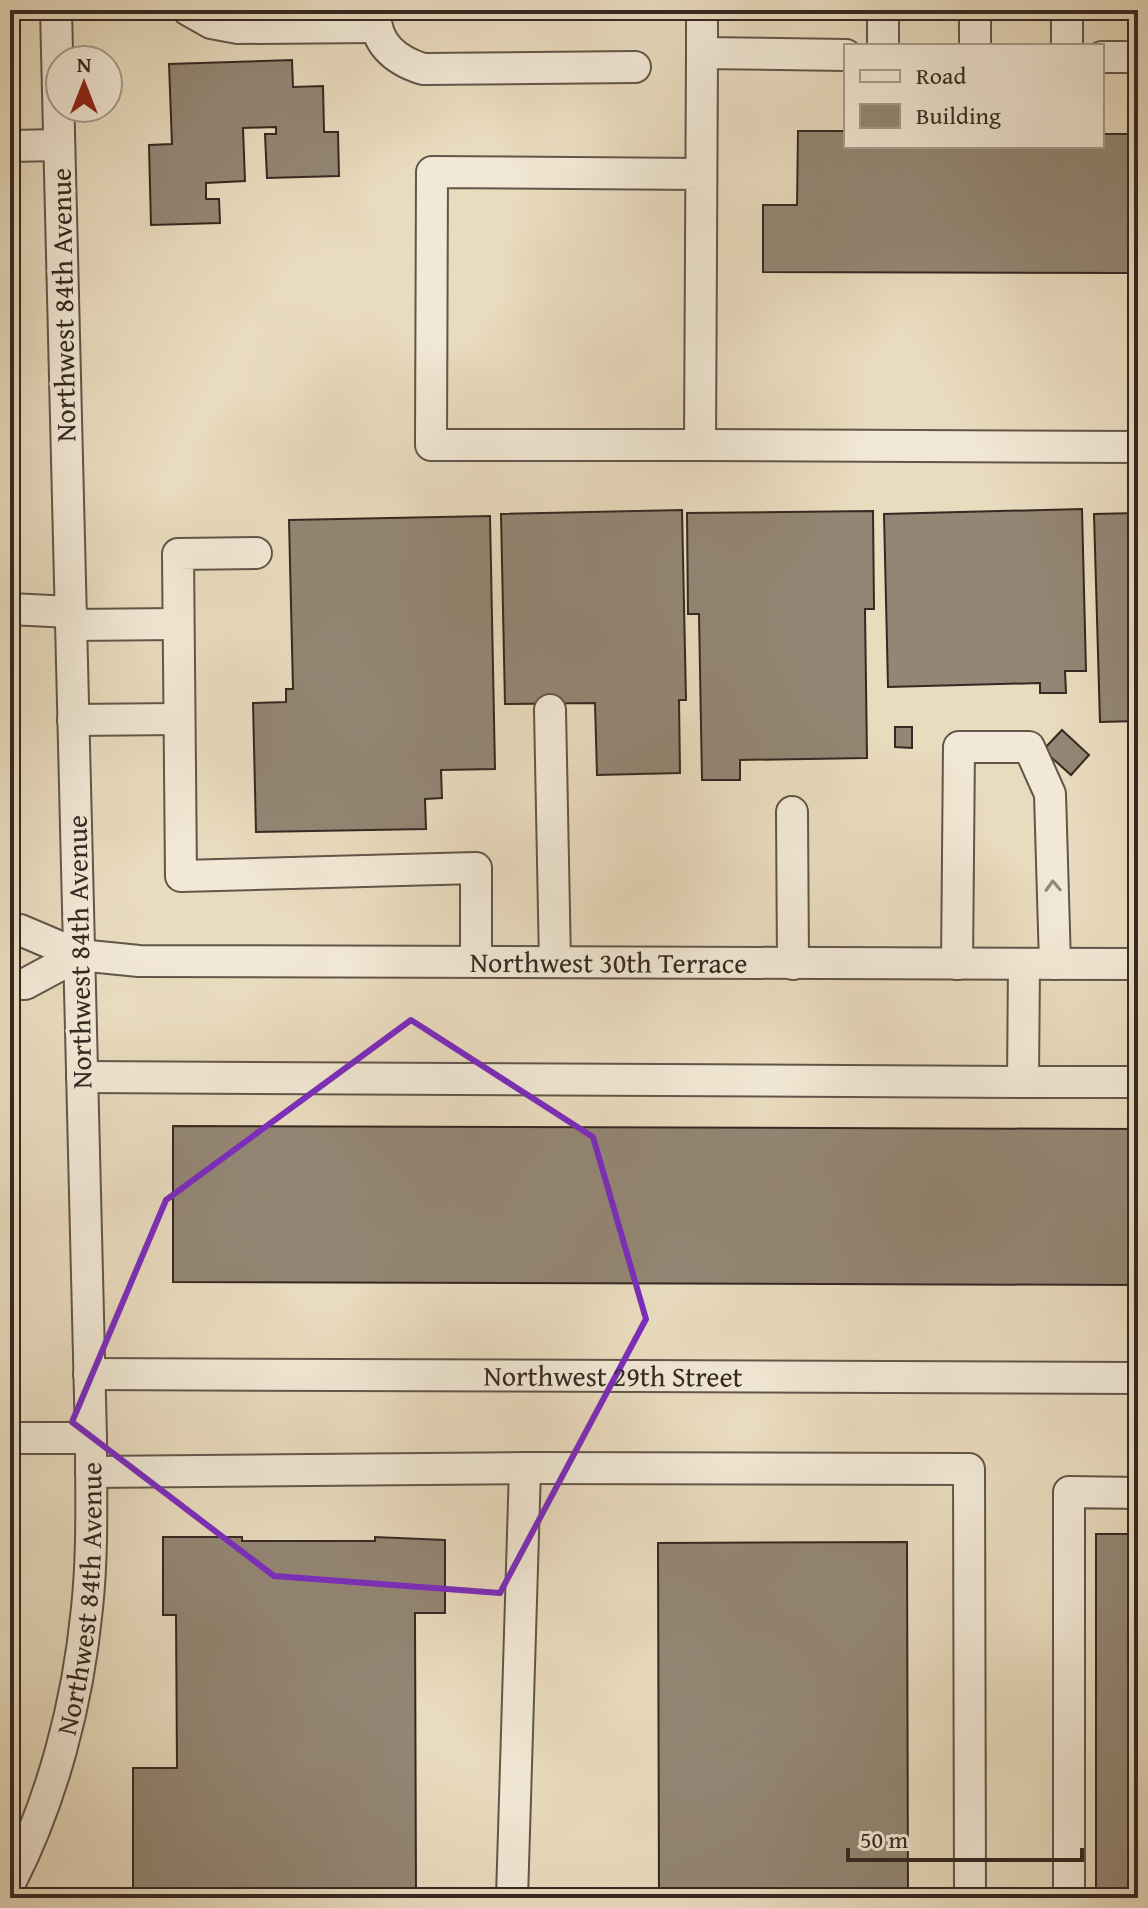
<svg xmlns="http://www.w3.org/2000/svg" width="1148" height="1908" font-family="'Gentium Book Plus',serif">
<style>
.building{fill:#938674;stroke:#352923;stroke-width:2}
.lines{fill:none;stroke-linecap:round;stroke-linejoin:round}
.minor-casing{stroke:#62564a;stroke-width:34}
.minor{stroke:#f1e8d5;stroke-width:30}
.oneway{stroke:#93887c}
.marked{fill:none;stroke:#7b2cbf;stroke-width:6;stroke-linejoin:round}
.labels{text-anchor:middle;stroke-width:8;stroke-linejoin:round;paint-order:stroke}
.street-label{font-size:28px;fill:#352923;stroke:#f1e8d5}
</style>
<rect width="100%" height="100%" fill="#e9dbbe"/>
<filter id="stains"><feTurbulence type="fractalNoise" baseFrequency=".0025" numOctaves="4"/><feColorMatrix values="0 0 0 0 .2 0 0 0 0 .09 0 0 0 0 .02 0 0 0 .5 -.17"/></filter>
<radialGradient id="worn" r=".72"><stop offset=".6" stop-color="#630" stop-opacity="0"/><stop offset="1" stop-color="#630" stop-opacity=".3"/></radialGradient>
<path class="building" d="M292,60L293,87L323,86L324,132H338L339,176L267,178L265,134H276V127L243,128L245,181L206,183V199H219L220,223L151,225L149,145L172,144L169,64Z
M798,131H846V146H1102V134H1138V273L763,272V205H797Z
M1082,509L1086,671H1065L1066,693H1040V683L888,687L884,514Z
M682,510L686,700H679L680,773L597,775L595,703L505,704L501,514Z
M873,511L874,609H865L867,758L740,760V780H702L699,614H688L687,513Z
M1138,513V721L1100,722L1094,514Z
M490,516L495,769L441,770L442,798L425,799L426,829L256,832L253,703L286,702V689H293L289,520Z
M895,727H912V748L895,747Z
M1062,730L1089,755L1071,775L1043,750Z
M173,1126L1138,1129V1285L173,1282Z
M1096,1534H1138V1898H1096Z
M163,1537H242V1541H375V1537L445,1540V1613H415L416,1898H133V1768H177L176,1615H163Z
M907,1542L908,1898H659L658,1543Z
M10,1579H16L15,1628H10Z"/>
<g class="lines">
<defs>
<g id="minor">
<path d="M188,10L211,23L238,28L375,27"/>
<path d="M376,10C373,42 394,60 423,69L635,67"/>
<path d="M883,10V46"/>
<path d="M975,10V46"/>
<path d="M1067,10V46"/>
<path d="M702,53V10"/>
<path d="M1102,57H1138"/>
<path d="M10,146L59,145"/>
<path d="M701,174L432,172L431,445H700L702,53L846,55"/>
<path d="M700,445L1138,447"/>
<path d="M256,553L178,554L181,876L476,868V962"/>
<path d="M10,609L71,612"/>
<path d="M71,625L177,624"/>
<path d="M550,710L555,962"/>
<path d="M73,720L178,719"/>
<path d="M792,812L793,964"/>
<path id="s1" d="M10,930H20L79,955L139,961L1138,964"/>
<path d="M957,964L959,747H1029L1050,794L1055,964"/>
<path d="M1024,964L1023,1082H1138"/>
<path d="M10,984H25L79,955"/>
<path d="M82,1077L1023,1082"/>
<path id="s2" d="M89,1374L1138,1378"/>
<path d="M10,1438H91"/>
<path d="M91,1472L525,1468L969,1469L970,1898"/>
<path id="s3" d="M10,1883C53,1799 78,1702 87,1608C93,1552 91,1494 91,1438L56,10"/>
<path d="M512,1898L525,1468"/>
<path d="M1069,1898V1492L1138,1493"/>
</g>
</defs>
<use href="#minor" class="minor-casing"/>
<use href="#minor" class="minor"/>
</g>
<defs><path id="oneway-chevron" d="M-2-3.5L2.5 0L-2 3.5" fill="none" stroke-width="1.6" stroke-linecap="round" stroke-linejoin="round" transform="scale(2)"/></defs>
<use class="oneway" href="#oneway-chevron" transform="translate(1053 886) rotate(-92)"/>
<path class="marked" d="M411,1020L593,1137L646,1319L500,1593L274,1576L72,1422L166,1200Z"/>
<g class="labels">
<g class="street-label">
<text transform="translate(63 305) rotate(-91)" y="10">Northwest 84th Avenue</text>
<text transform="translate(79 952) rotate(-91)" y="10">Northwest 84th Avenue</text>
<text dy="10" stroke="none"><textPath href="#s1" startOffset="604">Northwest 30th Terrace</textPath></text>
<text dy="10" stroke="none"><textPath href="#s2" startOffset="524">Northwest 29th Street</textPath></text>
<text dy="10" stroke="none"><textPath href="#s3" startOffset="296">Northwest 84th Avenue</textPath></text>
</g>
</g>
<rect width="1148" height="1908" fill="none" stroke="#e9dbbe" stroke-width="40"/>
<rect x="12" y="12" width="1124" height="1884" fill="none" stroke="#352923" stroke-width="4"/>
<rect x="20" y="20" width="1108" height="1868" fill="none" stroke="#352923" stroke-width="2"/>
<rect x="844" y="44" width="260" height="104" fill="#f1e8d5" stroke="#a69c8e" stroke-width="2"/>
<rect x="860" y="70" width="40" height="12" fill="#f1e8d5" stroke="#a69c8e" stroke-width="2"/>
<text x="916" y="84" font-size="24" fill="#352923">Road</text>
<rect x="860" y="104" width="40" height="24" fill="#938674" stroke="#a69c8e" stroke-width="2"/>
<text x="916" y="124" font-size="24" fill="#352923">Building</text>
<g transform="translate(84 84)"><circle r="38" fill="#f1e8d5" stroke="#a69c8e" stroke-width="2"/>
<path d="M0-6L14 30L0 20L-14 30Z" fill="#8f2418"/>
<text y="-12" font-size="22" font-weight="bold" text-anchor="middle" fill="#352923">N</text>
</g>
<path d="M848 1848v12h234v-12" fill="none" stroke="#352923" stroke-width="4"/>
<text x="860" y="1848" font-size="24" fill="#352923" stroke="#f1e8d5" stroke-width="6" paint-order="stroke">50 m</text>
<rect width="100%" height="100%" filter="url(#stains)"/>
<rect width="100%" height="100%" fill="url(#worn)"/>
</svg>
